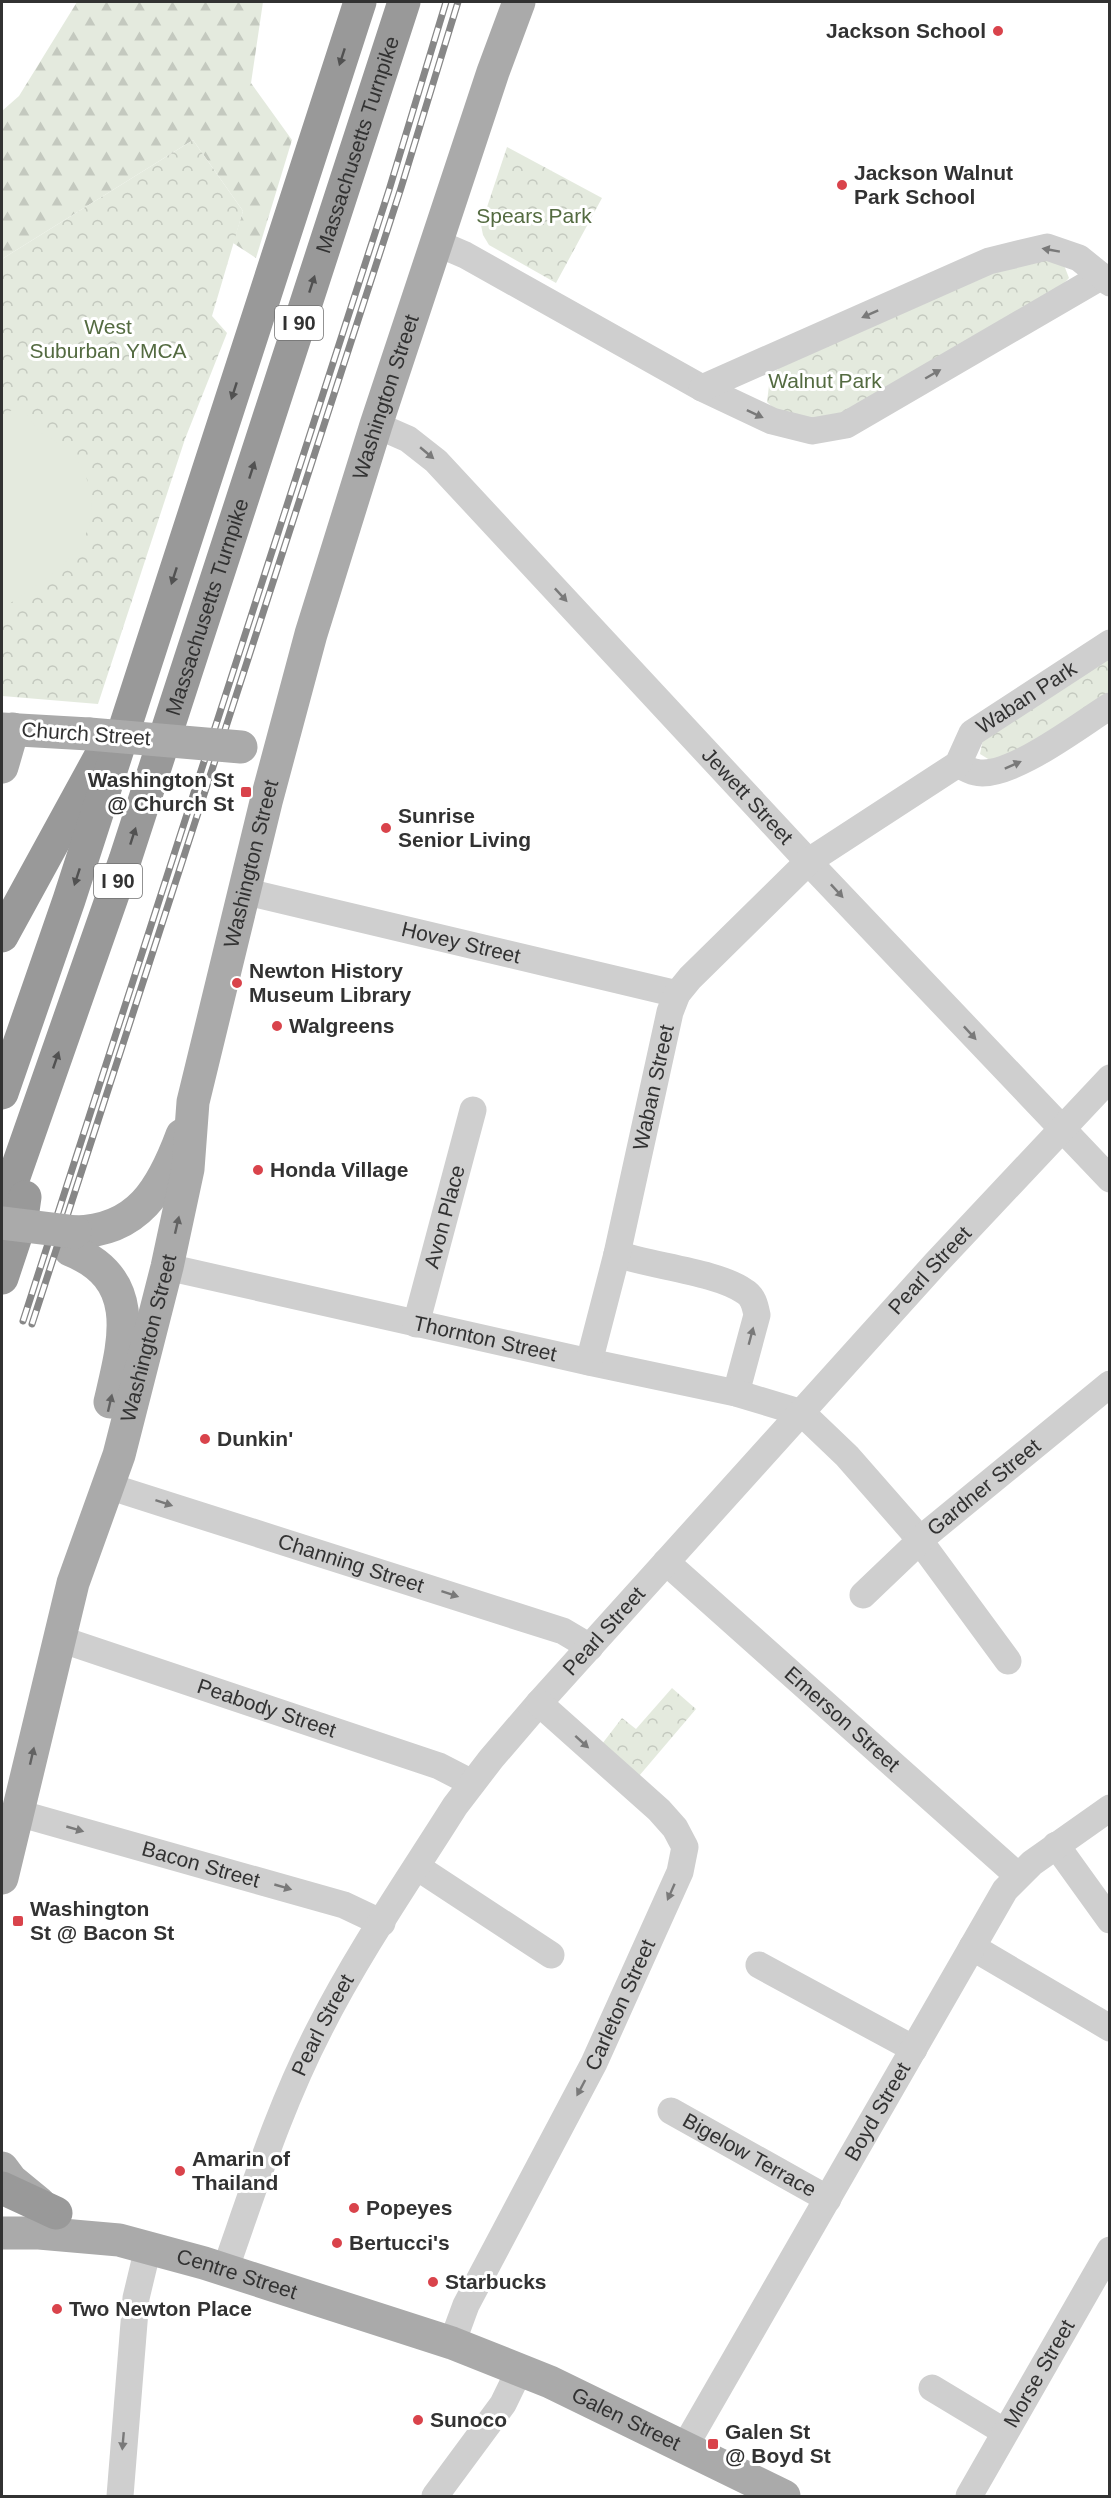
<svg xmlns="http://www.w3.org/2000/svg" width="1111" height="2498" font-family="Helvetica,sans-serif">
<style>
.forest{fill:url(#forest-firs)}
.park{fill:url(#park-crowns)}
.garden{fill:#e4eade}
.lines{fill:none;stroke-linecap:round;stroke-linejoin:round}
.minor{stroke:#cfcfcf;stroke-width:27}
.major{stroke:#aaa;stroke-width:33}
.highway{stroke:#999;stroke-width:33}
.rail-casing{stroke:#878787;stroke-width:7}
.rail{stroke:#fff;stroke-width:4.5;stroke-dasharray:14;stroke-linecap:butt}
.major-bridge{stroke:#aaa;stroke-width:33}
.oneway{fill:#515151}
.oneway2{fill:#797979}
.oneway3{fill:#626262}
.poi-dot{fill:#d9434b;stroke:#fff;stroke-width:2}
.labels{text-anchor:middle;stroke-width:6;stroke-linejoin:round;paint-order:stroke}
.shield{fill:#fff;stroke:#707070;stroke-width:1.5}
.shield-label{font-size:20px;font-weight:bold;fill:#323232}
.poi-label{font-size:21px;font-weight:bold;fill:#323232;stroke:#fff;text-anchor:start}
.street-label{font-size:21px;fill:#323232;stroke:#fff}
.park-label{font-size:21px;fill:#546b41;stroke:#fff}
</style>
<defs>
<pattern id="forest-firs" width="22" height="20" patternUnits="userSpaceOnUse" patternTransform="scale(1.5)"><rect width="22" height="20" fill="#e4eade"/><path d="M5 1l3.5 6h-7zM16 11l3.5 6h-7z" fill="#c4c9bf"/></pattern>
<pattern id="park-crowns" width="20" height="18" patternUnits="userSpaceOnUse" patternTransform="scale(1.5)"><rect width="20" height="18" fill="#e4eade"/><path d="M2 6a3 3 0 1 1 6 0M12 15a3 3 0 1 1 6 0" fill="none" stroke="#c4c9bf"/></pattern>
</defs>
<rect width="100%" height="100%" fill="#fff"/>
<path class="forest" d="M77,2H263L251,83L292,140L256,258L233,243L243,211L193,140L2,259V111L19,96Z"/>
<path class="park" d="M193,140L243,211L212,316L227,333L185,439L98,704L2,696V259Z
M507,147L602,198L556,283L489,245L483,235L481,225Z
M1019,260H1062L1069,278L1052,296L835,418C805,420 790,425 767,402L770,377L789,358Z
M1109,655V694L998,765L980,754L984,734Z
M672,1688L696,1709L639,1776L602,1744L622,1718L636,1729Z"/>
<path class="garden" d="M20,404C26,412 31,422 38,430C47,438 62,443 72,453C82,465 88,479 91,494C100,553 41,581 2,609V417Z"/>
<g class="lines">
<g class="minor">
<path d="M437,243L465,255L702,388L772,421L812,431L846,425L1102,276"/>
<path d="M702,388L989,261L1047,247L1079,258L1110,283"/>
<path id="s1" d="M376,425L408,439L436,461L818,872L1110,1179"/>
<path d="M958,764C963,767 969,771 975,772C1008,781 1081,724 1110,706"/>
<path id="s2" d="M243,891L677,994"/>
<path d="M617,1254C651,1266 717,1272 744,1291C753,1296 755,1305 757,1315L736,1393"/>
<path id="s3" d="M167,1267L589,1362L736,1393L802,1413L847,1456L911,1529L1008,1661"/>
<path id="s4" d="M416,1324L473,1110"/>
<path id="s5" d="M589,1362L617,1254L670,1012L677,994L690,978L809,861L958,764L972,733L1110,643"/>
<path id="s6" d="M108,1486L563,1631L590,1647"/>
<path id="s7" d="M666,1562L1017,1875"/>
<path id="s8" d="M863,1595L928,1533L1110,1384"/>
<path id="s9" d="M60,1639L439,1766L472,1783"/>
<path id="s10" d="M18,1813L344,1905L382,1923"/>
<path d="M1056,1845L1110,1920"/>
<path d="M417,1867L551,1955"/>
<path d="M972,1947L1110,2028"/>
<path d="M759,1965L914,2049"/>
<path id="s11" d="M671,2111L828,2199"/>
<path id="s12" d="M225,2270C254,2188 280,2105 320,2028C359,1951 409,1879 455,1806L491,1759L539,1703L936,1263L1110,1078"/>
<path id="s13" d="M452,2343L466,2305L594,2063L680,1872L685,1847L675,1828L659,1810L539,1703"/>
<path d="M932,2388L1005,2432"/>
<path id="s14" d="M684,2448L1005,1890L1032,1863L1110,1808"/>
<path d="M120,2496L136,2298L148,2248"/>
<path d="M435,2496L503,2404L520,2369"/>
<path id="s15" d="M969,2496L1110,2250"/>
</g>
<g class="major">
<path d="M2,729L89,734"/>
<path d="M2,767L13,729"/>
<path d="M75,1232C138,1231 162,1189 182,1135"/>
<path d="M70,1250C143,1279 124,1342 110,1402"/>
<path id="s16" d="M2,1878L73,1583L119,1455L167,1267L188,1169L193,1102L266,802L311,634L376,425L493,72L519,2"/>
<path d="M2,2168L11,2180L39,2203"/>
<path id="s17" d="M2,2233H39L119,2240L204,2263L452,2343L550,2382L784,2496"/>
</g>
<g class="highway">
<path d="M2,936L100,757"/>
<path d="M2,1093L69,900L360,2"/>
<path id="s18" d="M2,1211L125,860L404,2"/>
<path d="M2,1278L22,1218L25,1197"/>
<path d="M2,2188L56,2213"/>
</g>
<defs>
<path id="rail" d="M23,1321L389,190L446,2
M32,1324L401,188L458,2"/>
</defs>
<use href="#rail" class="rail-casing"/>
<use href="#rail" class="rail"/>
<path class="major-bridge" d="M89,734L241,747
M2,1223L75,1232"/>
</g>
<defs><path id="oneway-solid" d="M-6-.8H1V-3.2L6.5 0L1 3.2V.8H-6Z" transform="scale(1.5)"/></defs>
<g class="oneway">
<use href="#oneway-solid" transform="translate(342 57) rotate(108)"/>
<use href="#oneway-solid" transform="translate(312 284) rotate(-72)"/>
<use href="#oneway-solid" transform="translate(234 391) rotate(108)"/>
<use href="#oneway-solid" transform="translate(252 470) rotate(-72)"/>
<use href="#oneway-solid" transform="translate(174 576) rotate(108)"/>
<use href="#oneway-solid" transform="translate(133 836) rotate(-72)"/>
<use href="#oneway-solid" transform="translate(77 877) rotate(108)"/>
<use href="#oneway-solid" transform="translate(56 1060) rotate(-71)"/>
</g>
<g class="oneway2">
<use href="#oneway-solid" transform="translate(1051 250) rotate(-170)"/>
<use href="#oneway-solid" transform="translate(870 314) rotate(156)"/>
<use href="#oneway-solid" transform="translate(933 374) rotate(-30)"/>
<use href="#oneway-solid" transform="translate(755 414) rotate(25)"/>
<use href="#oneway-solid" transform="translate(427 453) rotate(40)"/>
<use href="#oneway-solid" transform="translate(561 595) rotate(47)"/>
<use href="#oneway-solid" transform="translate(1013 765) rotate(-24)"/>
<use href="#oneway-solid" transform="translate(837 891) rotate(47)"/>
<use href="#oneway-solid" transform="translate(970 1033) rotate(47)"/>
<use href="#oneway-solid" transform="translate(751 1336) rotate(-75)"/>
<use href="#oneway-solid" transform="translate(164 1503) rotate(18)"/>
<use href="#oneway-solid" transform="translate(450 1594) rotate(18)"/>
<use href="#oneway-solid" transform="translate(582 1742) rotate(42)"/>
<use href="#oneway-solid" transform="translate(75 1829) rotate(16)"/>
<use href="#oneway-solid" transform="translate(283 1887) rotate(16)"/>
<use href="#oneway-solid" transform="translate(671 1892) rotate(114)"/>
<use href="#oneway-solid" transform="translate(581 2088) rotate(118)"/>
<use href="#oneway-solid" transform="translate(123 2441) rotate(95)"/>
</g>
<g class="oneway3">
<use href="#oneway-solid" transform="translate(177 1225) rotate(-77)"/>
<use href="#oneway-solid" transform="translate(110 1403) rotate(-77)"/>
<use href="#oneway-solid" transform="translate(32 1756) rotate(-77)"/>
</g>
<g class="poi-dot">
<circle cx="998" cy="31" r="6"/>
<circle cx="842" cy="185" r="6"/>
<rect x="240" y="786" width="12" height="12" rx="3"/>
<circle cx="386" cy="828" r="6"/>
<circle cx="237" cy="983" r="6"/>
<circle cx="277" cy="1026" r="6"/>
<circle cx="258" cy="1170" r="6"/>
<circle cx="205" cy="1439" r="6"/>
<rect x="12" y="1915" width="12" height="12" rx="3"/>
<circle cx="180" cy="2171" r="6"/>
<circle cx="354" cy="2208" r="6"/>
<circle cx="337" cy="2243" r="6"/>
<circle cx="433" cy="2282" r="6"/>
<circle cx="57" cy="2309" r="6"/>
<circle cx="418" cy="2420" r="6"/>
<rect x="707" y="2438" width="12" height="12" rx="3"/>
</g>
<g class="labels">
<g class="shield">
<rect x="275" y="306" width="48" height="34" rx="4.5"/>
<rect x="94" y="864" width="48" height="34" rx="4.5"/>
</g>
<g class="shield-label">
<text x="299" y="330">I 90</text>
<text x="118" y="888">I 90</text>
</g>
<g class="poi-label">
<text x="986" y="38" text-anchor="end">Jackson School</text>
<text x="854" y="180">Jackson Walnut<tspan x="854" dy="24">Park School</tspan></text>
<text x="234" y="787" text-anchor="end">Washington St<tspan x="234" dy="24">@ Church St</tspan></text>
<text x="398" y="823">Sunrise<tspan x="398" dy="24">Senior Living</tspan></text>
<text x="249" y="978">Newton History<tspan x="249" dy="24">Museum Library</tspan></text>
<text x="289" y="1033">Walgreens</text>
<text x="270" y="1177">Honda Village</text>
<text x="217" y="1446">Dunkin'</text>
<text x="30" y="1916">Washington<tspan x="30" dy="24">St @ Bacon St</tspan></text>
<text x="192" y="2166">Amarin of<tspan x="192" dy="24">Thailand</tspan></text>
<text x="366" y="2215">Popeyes</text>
<text x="349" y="2250">Bertucci's</text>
<text x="445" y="2289">Starbucks</text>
<text x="69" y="2316">Two Newton Place</text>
<text x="430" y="2427">Sunoco</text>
<text x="725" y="2439">Galen St<tspan x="725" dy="24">@ Boyd St</tspan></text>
</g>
<g class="street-label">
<text dy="7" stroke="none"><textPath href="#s18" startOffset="1124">Massachusetts Turnpike</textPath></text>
<text dy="7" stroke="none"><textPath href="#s16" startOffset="1532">Washington Street</textPath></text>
<text dy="7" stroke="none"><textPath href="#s18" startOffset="638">Massachusetts Turnpike</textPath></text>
<text dy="7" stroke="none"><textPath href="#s5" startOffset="843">Waban Park</textPath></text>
<text transform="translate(86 734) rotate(4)" y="7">Church Street</text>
<text dy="7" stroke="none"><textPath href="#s1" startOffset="528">Jewett Street</textPath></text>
<text dy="7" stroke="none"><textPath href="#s16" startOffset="1046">Washington Street</textPath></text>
<text dy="7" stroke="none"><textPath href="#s2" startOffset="224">Hovey Street</textPath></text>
<text dy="7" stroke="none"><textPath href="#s5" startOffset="282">Waban Street</textPath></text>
<text dy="7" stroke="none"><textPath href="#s4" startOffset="111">Avon Place</textPath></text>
<text dy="7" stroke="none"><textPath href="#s12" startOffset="1236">Pearl Street</textPath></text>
<text dy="7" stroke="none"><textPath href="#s16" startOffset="560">Washington Street</textPath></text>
<text dy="7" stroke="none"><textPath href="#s3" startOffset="326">Thornton Street</textPath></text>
<text dy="7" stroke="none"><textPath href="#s8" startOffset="162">Gardner Street</textPath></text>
<text dy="7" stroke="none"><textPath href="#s6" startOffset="255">Channing Street</textPath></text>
<text dy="7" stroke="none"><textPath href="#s12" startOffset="750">Pearl Street</textPath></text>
<text dy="7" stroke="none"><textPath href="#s9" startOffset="218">Peabody Street</textPath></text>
<text dy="7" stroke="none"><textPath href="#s7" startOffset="236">Emerson Street</textPath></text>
<text dy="7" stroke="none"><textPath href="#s10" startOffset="190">Bacon Street</textPath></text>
<text dy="7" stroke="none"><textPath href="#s13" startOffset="378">Carleton Street</textPath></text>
<text dy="7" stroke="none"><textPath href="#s12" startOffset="264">Pearl Street</textPath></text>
<text dy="7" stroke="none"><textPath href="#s14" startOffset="388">Boyd Street</textPath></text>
<text dy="7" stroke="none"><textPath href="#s11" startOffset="90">Bigelow Terrace</textPath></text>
<text dy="7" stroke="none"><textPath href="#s17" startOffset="240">Centre Street</textPath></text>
<text dy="7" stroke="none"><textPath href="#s15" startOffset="141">Morse Street</textPath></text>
<text dy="7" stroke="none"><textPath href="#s17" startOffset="656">Galen Street</textPath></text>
</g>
<g class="park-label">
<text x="534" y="223">Spears Park</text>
<text x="108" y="334">West<tspan x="108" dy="24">Suburban YMCA</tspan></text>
<text x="825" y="388">Walnut Park</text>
</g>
</g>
<rect width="1111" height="2498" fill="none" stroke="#323232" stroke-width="6"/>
</svg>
